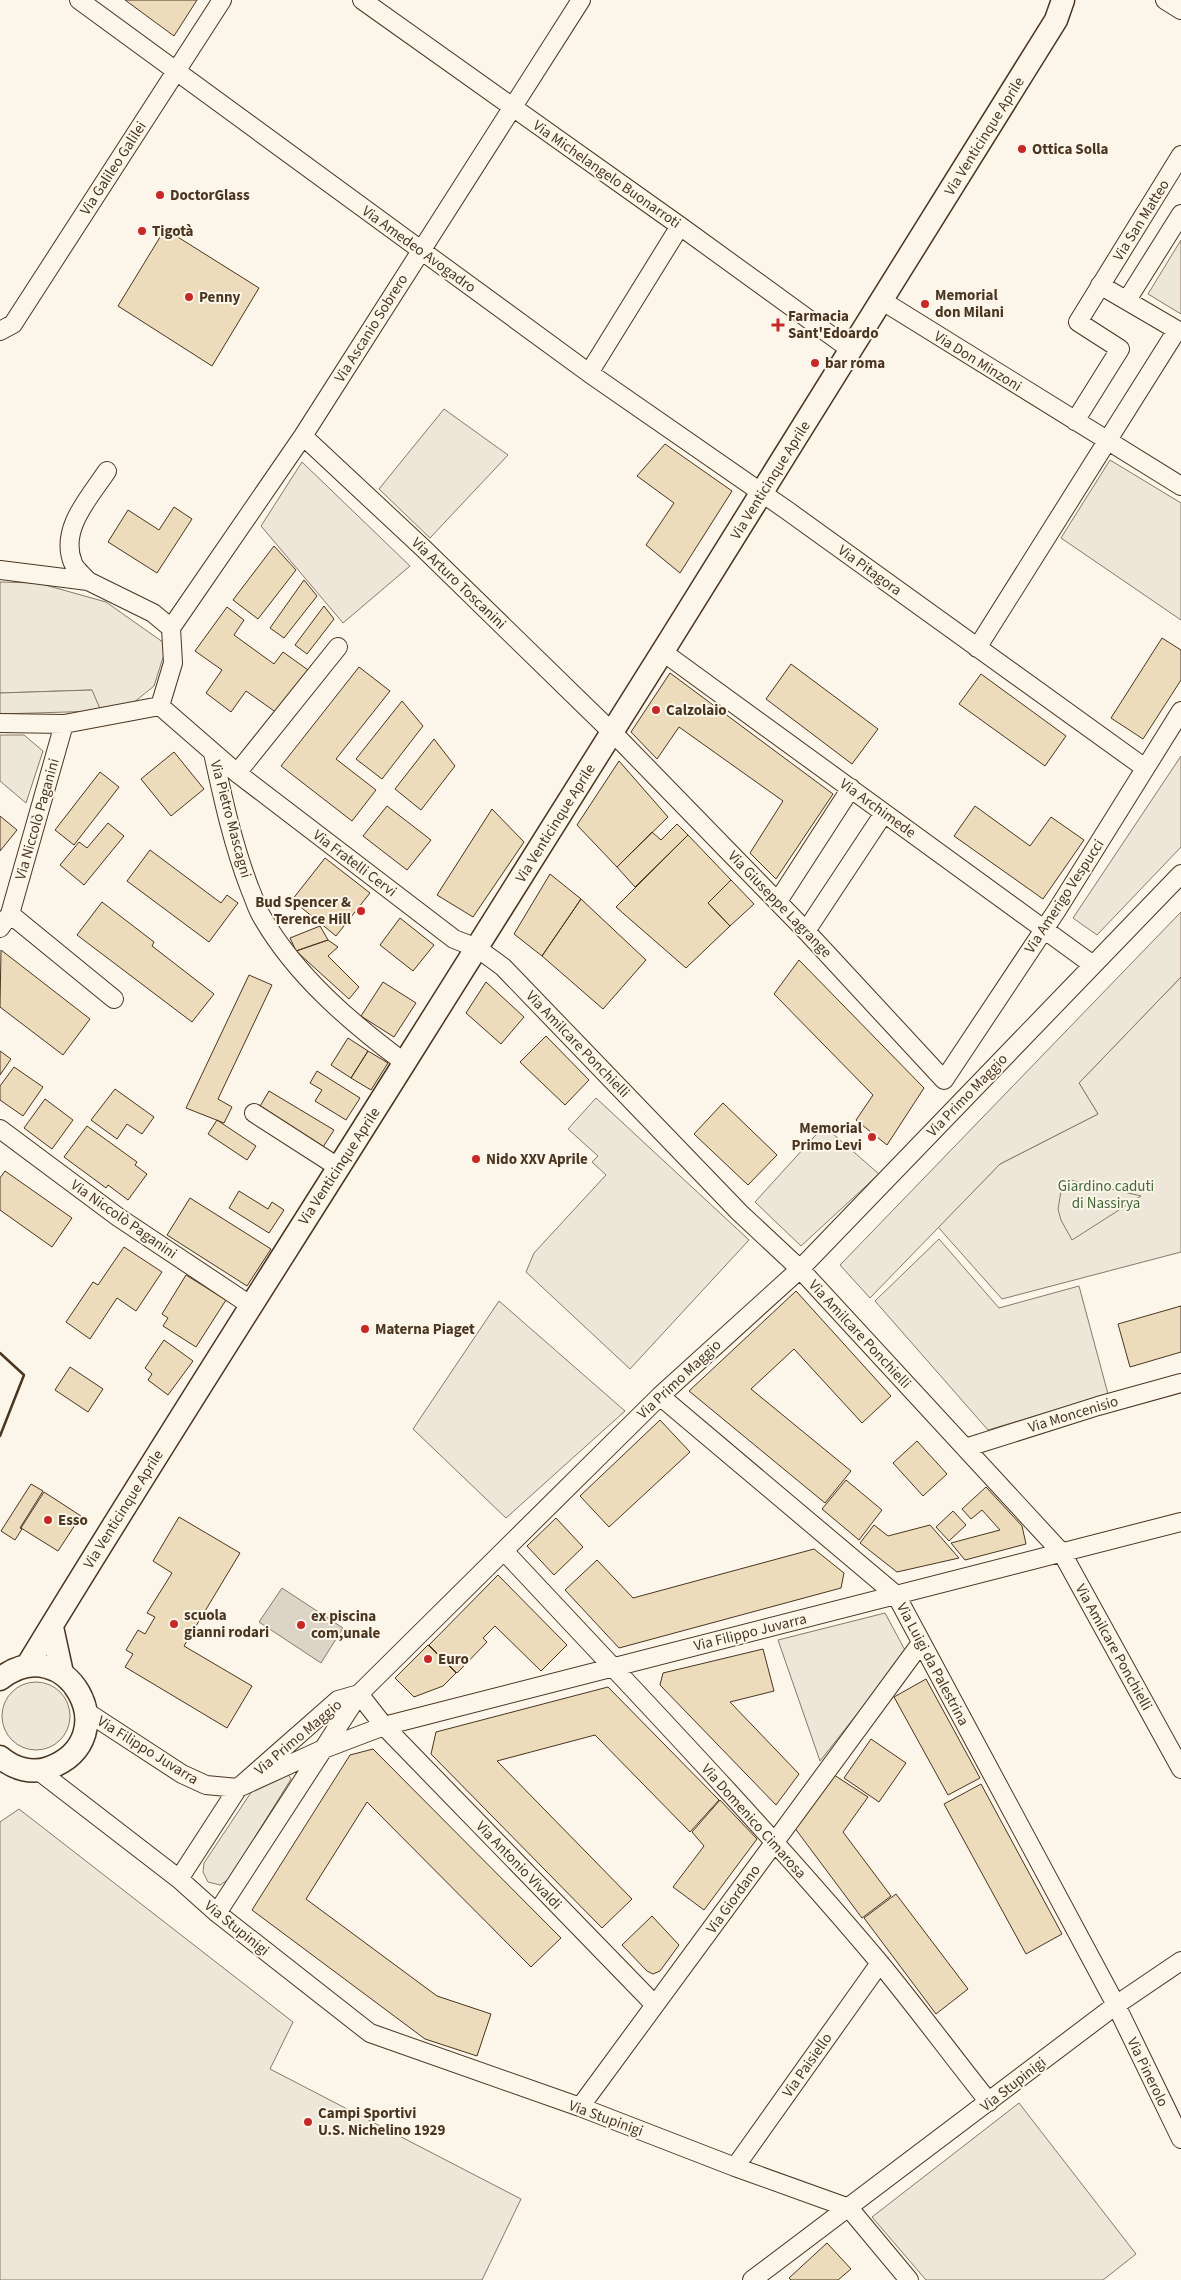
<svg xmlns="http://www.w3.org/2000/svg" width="1181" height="2280" font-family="'Source Sans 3',sans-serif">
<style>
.green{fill:#ede6d9;stroke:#887966}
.parking{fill:#ede7d9;stroke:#887966}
.water{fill:#dcd4c6;stroke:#887966}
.building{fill:#ecdcbc;stroke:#4a3520}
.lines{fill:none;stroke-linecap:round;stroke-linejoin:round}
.minor-casing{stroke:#4a3520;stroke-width:20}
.tertiary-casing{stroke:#4a3520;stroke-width:25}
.minor{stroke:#fbf6e9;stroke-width:18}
.tertiary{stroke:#fbf6e9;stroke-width:22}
.wall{stroke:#4a3520;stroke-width:2.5}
.poi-dot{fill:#c62828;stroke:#fbf6e9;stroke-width:2}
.labels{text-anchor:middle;stroke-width:4;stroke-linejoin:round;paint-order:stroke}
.street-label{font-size:15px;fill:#4a3520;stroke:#fbf6e9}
.poi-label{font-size:15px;font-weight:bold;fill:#4a3520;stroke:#fbf6e9;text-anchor:start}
.park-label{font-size:15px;fill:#436837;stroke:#fbf6e9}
</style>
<rect width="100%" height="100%" fill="#fbf6e9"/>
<path class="green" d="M444,409L508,455L430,538L379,489Z
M1110,460L1181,503V620L1061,538Z
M302,462L410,566L343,623L261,526Z
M0,582L38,583L106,602L167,645L154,686L133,703L101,711L91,690L0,693Z
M1181,756V847L1097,935L1073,918Z
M1181,977V1252L1002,1299L938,1227L1000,1164L1098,1114L1079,1083Z
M499,1301L625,1411L506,1518L413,1429Z
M885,1613L906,1652L820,1761L778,1640Z
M2 1716a34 34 0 1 1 68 0a34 34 0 1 1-68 0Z
M19,1809L293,2022L270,2069L521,2199L482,2280H0V1822Z
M1019,2103L1136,2254L1103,2280H926L872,2217Z"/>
<path class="parking" d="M1181,240V314L1148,294Z
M92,690L101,711L0,714V693Z
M0,735H24L43,751L26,803L0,781Z
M1181,912V977L1079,1083L1098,1114L1000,1164L870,1298L840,1265Z
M596,1098L749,1240L630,1369L526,1272L534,1253L606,1175L592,1162L598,1156L568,1129Z
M824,1126L879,1174L801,1246L755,1202Z
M1063,1179L1090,1184L1141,1196L1072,1240L1061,1220L1058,1209Z
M939,1239L999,1308L1079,1286L1108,1394L988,1430L875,1301Z
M288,1774L291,1779L229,1879L220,1885L208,1882L203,1872L204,1863L254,1788Z"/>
<path class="water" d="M282,1588L343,1628L321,1663L259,1622Z"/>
<path class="building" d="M125,0H197L174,36Z
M165,229L259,288L212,366L118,306Z
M665,444L732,491L680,573L646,545L674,503L637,476Z
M174,507L192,519L157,573L108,542L128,510L159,530Z
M274,546L296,570L258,619L233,600Z
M304,580L317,596L284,638L270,628Z
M324,606L334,619L307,654L295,645Z
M227,607L244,620L234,635L274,664L283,652L308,670L277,713L246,691L231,712L206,693L222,670L195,651Z
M1162,638L1181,650V680L1143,739L1111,718Z
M791,664L878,729L852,764L766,699Z
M359,667L390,691L336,759L376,790L352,821L281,766Z
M670,673L833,794L776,879L750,853L783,801L679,727L657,759L631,732Z
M981,674L1066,736L1045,766L959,704Z
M402,701L423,726L382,779L356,759Z
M434,739L455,766L421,810L395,789Z
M174,752L204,789L171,816L141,779Z
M619,761L668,817L617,867L577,825Z
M100,772L119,787L74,845L55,830Z
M387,806L431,840L407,870L363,836Z
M975,806L1030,846L1051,817L1084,840L1043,899L954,836Z
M492,809L524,842L473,917L437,895Z
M0,816L17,830L0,851Z
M108,823L124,836L84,885L60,865L79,842L87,848Z
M677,824L688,835L635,887L617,867L652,832L661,840Z
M688,835L731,880L708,903L730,926L686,968L616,907Z
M150,850L221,903L227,895L238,903L209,942L127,881Z
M325,858L370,893L336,936L292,900Z
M550,874L581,899L542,956L514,934Z
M731,880L754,904L730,926L708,903Z
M581,899L646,960L603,1009L542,956Z
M102,902L154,942L152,946L214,994L192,1022L77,935Z
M400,918L434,945L413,971L380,945Z
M320,926L328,940L296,951L290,938Z
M328,940L338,947L328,956L359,987L349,999L296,951Z
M1,950L90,1019L63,1055L0,1007Z
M799,960L924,1088L887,1145L856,1120L873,1095L774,994Z
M249,975L272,985L218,1099L232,1107L224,1123L186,1108Z
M383,982L416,1003L394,1037L361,1016Z
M486,982L524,1017L501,1044L466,1013Z
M546,1036L589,1080L565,1105L520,1062Z
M348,1038L368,1051L351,1078L331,1065Z
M0,1051L11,1059L0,1075Z
M368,1051L388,1063L371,1090L351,1078Z
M14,1067L43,1087L23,1116L0,1100V1086Z
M317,1071L360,1098L346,1120L315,1101L322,1090L310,1083Z
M115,1089L154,1117L142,1134L127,1124L117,1139L91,1120Z
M269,1091L334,1130L323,1147L259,1108Z
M45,1099L73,1120L52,1149L24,1128Z
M723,1103L777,1155L748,1185L694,1134Z
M217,1120L256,1146L247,1160L208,1134Z
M87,1126L137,1162L135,1165L147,1174L128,1200L108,1185L106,1188L64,1157Z
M5,1171L72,1218L52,1247L0,1210V1178Z
M239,1191L268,1209L272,1202L284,1210L269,1233L229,1208Z
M190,1198L271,1249L247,1286L167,1235Z
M124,1247L162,1272L136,1311L117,1298L90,1339L66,1322L93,1282L98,1285Z
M186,1275L226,1300L196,1347L163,1326L168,1318L162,1314Z
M796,1291L891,1396L862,1423L794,1349L751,1389L851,1471L825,1503L689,1391Z
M1181,1306V1352L1130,1367L1118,1324Z
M164,1340L193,1361L168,1395L148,1380L152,1374L145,1368Z
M70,1367L103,1389L88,1412L55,1390Z
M660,1420L690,1452L609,1527L580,1496Z
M917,1441L947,1474L923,1496L893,1463Z
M846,1480L882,1510L859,1540L822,1509Z
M31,1484L43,1491L20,1528L22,1529L15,1540L1,1531Z
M986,1487L1022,1526L1026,1544L965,1560L951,1543L1000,1530L982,1510L971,1519L962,1509Z
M44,1492L81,1516L58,1551L21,1528Z
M953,1511L966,1525L949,1541L936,1527Z
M179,1517L240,1553L184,1646L252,1686L227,1728L125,1667L133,1654L126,1650L138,1630L145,1634L155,1617L147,1613L172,1573L153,1561Z
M556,1518L583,1547L554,1575L527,1546Z
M874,1525L888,1536L930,1525L959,1558L897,1572L860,1543Z
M814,1549L844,1573L841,1588L619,1648L565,1590L597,1560L633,1598Z
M498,1575L567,1645L541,1671L495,1626L483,1638L487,1642L457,1673L429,1645Z
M428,1645L456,1673L443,1686L414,1697L395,1678Z
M763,1649L774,1691L730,1702L799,1774L776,1805L660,1685L663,1673Z
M926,1679L980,1778L948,1795L894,1697Z
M608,1687L719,1800L690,1832L595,1735L497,1761L632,1899L602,1928L431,1754L436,1732Z
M871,1739L906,1763L879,1802L844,1778Z
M373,1749L561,1938L531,1967L367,1802L306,1899L437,1996L491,2014L477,2056L425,2039L252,1910L350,1755Z
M831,1773L868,1797L843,1832L891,1896L862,1918L794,1827Z
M981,1784L1062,1934L1026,1954L944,1804Z
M720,1800L757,1839L704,1910L673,1887L704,1846L692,1832Z
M896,1894L968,1989L936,2014L864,1918Z
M652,1916L679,1945L660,1971L653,1974L647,1971L622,1945Z
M827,2243L851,2269L838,2280H791L789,2278Z"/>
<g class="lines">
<defs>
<path id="minor" d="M79,0L589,373L788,511L1145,768
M362,0L680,226L851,350
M1165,0L1181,10
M881,300L1181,486
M1127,300L1181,214
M0,331L13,324L222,0
M589,373L680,226
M1075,421L1120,349L1078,322L1181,155
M303,436L423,548L622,742L806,931L944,1080L1057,910L1181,711
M0,570L88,581L153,613L171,628
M88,581C83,575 75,569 73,563C59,529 90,497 107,471
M171,628L173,663L160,706L237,773L454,939L477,948L503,967L740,1213L800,1269L1062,1553L1181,1769
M171,628L303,436L581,0
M977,648L1177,330L1100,285
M663,652L1093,965
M0,723L64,724L160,706
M213,753C223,799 233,845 250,889C254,898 257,909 262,917C296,976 351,1023 405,1063
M237,773L338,647
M778,901L851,788
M10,914L114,999
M0,928L10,914L64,724
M806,931L884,813
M254,1113L338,1167
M0,1129L118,1217L250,1305
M660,1396L896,1595L1116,2005L1181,2139
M965,1448L1098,1406L1181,1383
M505,1552C631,1687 760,1821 879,1962C917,2008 952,2056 989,2102
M359,1694L384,1726L655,2005
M87,1712L182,1774L206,1785L238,1788L321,1750L384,1726L1181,1522
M39,1771L179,1879L217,1913L370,2033L580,2107L735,2167L849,2208
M179,1879L238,1788L338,1700L359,1694L660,1396L800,1269L1181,874
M217,1913L359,1694
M580,2107L921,1643
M735,2167L880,1963
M849,2208L909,2280
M752,2280L1116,2005L1181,1961"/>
<path id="tertiary" d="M52,1627L62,1673
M27,1666C150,1463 279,1263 405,1062C624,716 839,367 1056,20L1063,0
M0,1679C65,1627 129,1738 49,1768C32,1774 14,1769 0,1757"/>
</defs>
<use href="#minor" class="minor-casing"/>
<use href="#tertiary" class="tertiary-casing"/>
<use href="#minor" class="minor"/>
<use href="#tertiary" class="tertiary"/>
<path class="wall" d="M0,1353L24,1375L0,1436"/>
</g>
<g class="poi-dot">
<circle cx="1022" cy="149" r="5"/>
<circle cx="160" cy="195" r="5"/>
<circle cx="142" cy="231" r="5"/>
<circle cx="189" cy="297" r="5"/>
<circle cx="925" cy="304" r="5"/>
<path d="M775.5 317.5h5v5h5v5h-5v5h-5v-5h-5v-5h5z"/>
<circle cx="815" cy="363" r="5"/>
<circle cx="656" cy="710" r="5"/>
<circle cx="361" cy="911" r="5"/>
<circle cx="872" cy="1137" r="5"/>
<circle cx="476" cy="1159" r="5"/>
<circle cx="365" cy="1329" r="5"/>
<circle cx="48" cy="1520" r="5"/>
<circle cx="174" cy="1624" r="5"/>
<circle cx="301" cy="1625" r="5"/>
<circle cx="428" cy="1659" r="5"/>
<circle cx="308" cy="2122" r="5"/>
</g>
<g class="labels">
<g class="street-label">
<text transform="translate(984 136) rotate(-58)" y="5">Via Venticinque Aprile</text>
<text transform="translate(113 168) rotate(-57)" y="5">Via Galileo Galilei</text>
<text transform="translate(607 174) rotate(35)" y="5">Via Michelangelo Buonarroti</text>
<text transform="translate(1141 220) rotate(-58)" y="5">Via San Matteo</text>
<text transform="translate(419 249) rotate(36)" y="5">Via Amedeo Avogadro</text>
<text transform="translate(371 328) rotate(-58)" y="5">Via Ascanio Sobrero</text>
<text transform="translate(978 361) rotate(32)" y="5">Via Don Minzoni</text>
<text transform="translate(770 480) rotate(-58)" y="5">Via Venticinque Aprile</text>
<text transform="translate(870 570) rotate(36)" y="5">Via Pitagora</text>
<text transform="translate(459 583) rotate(44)" y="5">Via Arturo Toscanini</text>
<text transform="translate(878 808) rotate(36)" y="5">Via Archimede</text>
<text transform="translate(37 819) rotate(-74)" y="5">Via Niccolò Paganini</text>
<text transform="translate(231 819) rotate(75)" y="5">Via Pietro Mascagni</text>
<text transform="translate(555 823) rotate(-58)" y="5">Via Venticinque Aprile</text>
<text transform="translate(355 863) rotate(37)" y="5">Via Fratelli Cervi</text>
<text transform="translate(1064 896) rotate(-57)" y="5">Via Amerigo Vespucci</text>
<text transform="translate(780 904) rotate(46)" y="5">Via Giuseppe Lagrange</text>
<text transform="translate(578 1044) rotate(46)" y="5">Via Amilcare Ponchielli</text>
<text transform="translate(967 1095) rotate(-46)" y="5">Via Primo Maggio</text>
<text transform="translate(339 1166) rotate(-57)" y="5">Via Venticinque Aprile</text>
<text transform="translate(124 1219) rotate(35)" y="5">Via Niccolò Paganini</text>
<text transform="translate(860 1334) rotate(47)" y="5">Via Amilcare Ponchielli</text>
<text transform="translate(679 1379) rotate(-43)" y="5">Via Primo Maggio</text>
<text transform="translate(1073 1414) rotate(-17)" y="5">Via Moncenisio</text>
<text transform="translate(123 1509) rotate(-58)" y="5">Via Venticinque Aprile</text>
<text transform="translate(750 1632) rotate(-14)" y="5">Via Filippo Juvarra</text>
<text transform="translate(1114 1647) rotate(61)" y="5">Via Amilcare Ponchielli</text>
<text transform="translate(933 1664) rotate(62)" y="5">Via Luigi da Palestrina</text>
<text transform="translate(298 1737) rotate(-40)" y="5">Via Primo Maggio</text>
<text transform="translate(148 1750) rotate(32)" y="5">Via Filippo Juvarra</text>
<text transform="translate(754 1821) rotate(48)" y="5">Via Domenico Cimarosa</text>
<text transform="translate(519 1865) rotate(46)" y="5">Via Antonio Vivaldi</text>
<text transform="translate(733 1899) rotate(-54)" y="5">Via Giordano</text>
<text transform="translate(237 1928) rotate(39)" y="5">Via Stupinigi</text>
<text transform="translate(807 2065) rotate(-55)" y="5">Via Paisiello</text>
<text transform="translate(1148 2072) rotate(64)" y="5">Via Pinerolo</text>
<text transform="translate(1013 2084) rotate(-38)" y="5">Via Stupinigi</text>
<text transform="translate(606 2118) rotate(20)" y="5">Via Stupinigi</text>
</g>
<g class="poi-label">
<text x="1032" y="154">Ottica Solla</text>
<text x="170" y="200">DoctorGlass</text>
<text x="152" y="236">Tigotà</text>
<text x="935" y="300">Memorial<tspan x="935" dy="17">don Milani</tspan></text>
<text x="199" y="302">Penny</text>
<text x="788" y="321">Farmacia<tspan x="788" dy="17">Sant'Edoardo</tspan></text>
<text x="825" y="368">bar roma</text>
<text x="666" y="715">Calzolaio</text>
<text x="351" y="907" text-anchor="end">Bud Spencer &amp;<tspan x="351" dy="17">Terence Hill</tspan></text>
<text x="862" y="1133" text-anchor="end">Memorial<tspan x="862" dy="17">Primo Levi</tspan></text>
<text x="486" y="1164">Nido XXV Aprile</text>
<text x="375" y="1334">Materna Piaget</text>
<text x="58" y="1525">Esso</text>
<text x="184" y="1620">scuola<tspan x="184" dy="17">gianni rodari</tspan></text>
<text x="311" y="1621">ex piscina<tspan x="311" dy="17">com,unale</tspan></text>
<text x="438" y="1664">Euro</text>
<text x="318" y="2118">Campi Sportivi<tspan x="318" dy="17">U.S. Nichelino 1929</tspan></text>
</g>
<g class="park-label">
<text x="1106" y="1191">Giardino caduti<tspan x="1106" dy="17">di Nassirya</tspan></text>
</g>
</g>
</svg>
